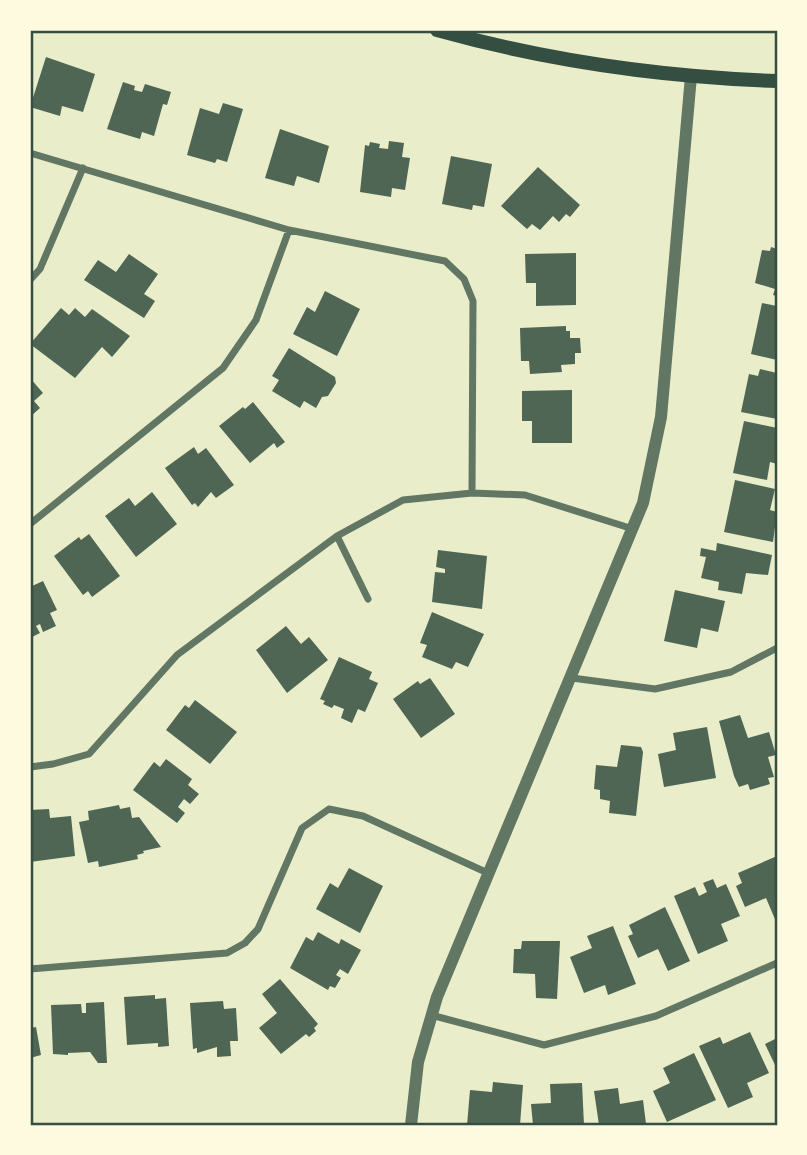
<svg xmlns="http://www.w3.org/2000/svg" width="807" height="1155" font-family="Quicksand,sans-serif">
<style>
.building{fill:#4f6655}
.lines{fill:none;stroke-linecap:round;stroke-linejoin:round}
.minor{stroke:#617663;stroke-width:7}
.tertiary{stroke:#617663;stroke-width:12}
.secondary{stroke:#344e41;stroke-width:14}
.neatline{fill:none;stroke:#344e41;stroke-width:2.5}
</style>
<rect width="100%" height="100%" fill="#e9edc9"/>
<path class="building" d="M46,57L95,74L83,112L62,106L60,116L30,107Z
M123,82L135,86L134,90L142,92L145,84L171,92L167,105L163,104L154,136L142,132L140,139L107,129Z
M223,103L243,109L227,162L217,159L215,163L187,155L200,108L219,114Z
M280,129L329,146L319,183L297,176L294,186L265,178Z
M389,141L404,143L402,157L410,158L405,190L392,188L391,197L360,192L365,145L369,146L370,142L380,144L379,148L388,149Z
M451,156L492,164L484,207L473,205L472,210L442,204Z
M538,167L580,205L570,217L566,214L559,222L553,216L540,230L532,224L527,229L501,206Z
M771,247L777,249V296L773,295L775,289L755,283L762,250L770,251Z
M576,253V305L536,306V283H526L525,254Z
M129,254L158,274L144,294L155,301L144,318L84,280L98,260L116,272Z
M325,291L360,309L337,356L293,334L307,307L315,312Z
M762,303L777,306V360L751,354Z
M61,308L69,315L75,308L85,317L92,309L130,336L112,357L102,347L75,378L30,344Z
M566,326V331H570V338H580L581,353H575V364L561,365L562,372L530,374L529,361H521L520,328Z
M289,348L335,377L336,383L328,396L322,397L316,408L304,401L300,408L272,391L279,380L272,376Z
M760,369L777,373V419L741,412L749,374L758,376Z
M30,378L43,393L34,401L40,408L30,417Z
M572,390V443H532V421H522V391Z
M253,402L285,442L277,448L274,443L250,463L219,426L243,407L245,409Z
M744,421L777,428V464L770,462L767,480L733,473Z
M194,447L198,454L206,448L234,485L216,498L211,492L198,507L195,503L192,505L165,468Z
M735,480L775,489L770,510L777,512L773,542L724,532Z
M152,492L177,524L136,557L105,516L129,498L135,506Z
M89,534L120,576L92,597L88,591L83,595L54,556L79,537L81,540Z
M717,543L772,555L768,575L746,573L742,594L718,590L719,582L701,578L706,557L700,556L701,548L716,551Z
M438,550L487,556L482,609L432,602L435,572L445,573V569L436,567Z
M43,581L57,610L50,613L56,626L43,632L40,624L36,626L40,633L30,638V587Z
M675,590L725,601L718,632L701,628L697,648L664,641Z
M432,612L484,634L468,667L456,662L452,669L422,657L427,645L420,643Z
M286,626L301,644L309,637L328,660L287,693L256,650Z
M339,657L372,672L369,679L378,683L365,712L358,709L352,723L341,718L344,709L334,705L332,708L323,704L325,701L320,699Z
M430,678L455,714L421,738L393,699L418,681L420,684Z
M195,700L237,732L210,764L166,730L185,705L189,708Z
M740,715L748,738L769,732L776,755L768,757L774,777L768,778L770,784L750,790L748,784L739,787L734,776L719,721Z
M707,727L716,778L664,787L658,754L676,750L673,733Z
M621,745L641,747L643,752L636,816L609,813L610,801L600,799V790L594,789L596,765L617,767Z
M166,759L192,779L188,785L199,794L190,804L184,799L178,807L185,813L177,823L133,790L154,762L160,767Z
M119,805L120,809L130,807L132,818L139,817L161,847L143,851L144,853L137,855L138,859L99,867L98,861L88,863L79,822L89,820L88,811Z
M49,809L50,818L71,816L75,856L30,862V810Z
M777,856V924L766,898L745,907L736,886L742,883L738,873Z
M349,868L383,886L360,933L316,909L330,883L338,888Z
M713,879L717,888L726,884L740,916L721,924L728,941L698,954L674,896L695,887L699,896L707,892L703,883Z
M665,907L690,961L668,971L658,949L638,958L628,936L633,934L629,925Z
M613,926L636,984L608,995L605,985L584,993L570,957L592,948L587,936Z
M318,932L339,944L341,939L361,950L348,974L340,969L336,975L341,978L335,988L330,986L328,990L290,968L306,937L313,941Z
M522,941H560L557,999L536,998L535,974L513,973L514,949H521Z
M280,979L318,1024L314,1028L316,1031L309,1037L306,1034L281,1054L259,1028L277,1013L262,994Z
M155,995V999L166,998L169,1046L158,1047V1043L127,1045L124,997Z
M223,1001L224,1009L236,1008L238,1041H230L231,1056L217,1057V1047L197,1053V1048L193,1049L190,1003Z
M104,1002L107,1063H98L90,1052L68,1053V1055L53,1054L51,1005L81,1004L82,1013H86V1003Z
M36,1027L41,1055L30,1058V1028Z
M750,1032L769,1073L747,1083L753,1097L728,1108L699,1046L720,1037L723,1044Z
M777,1038V1064L775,1065L765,1044Z
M694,1053L716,1100L667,1122L653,1091L670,1083L663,1068Z
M493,1082L523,1085L520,1125H467L470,1090L492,1092Z
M582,1083L584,1125H533L531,1104L551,1103L550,1084Z
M618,1088L620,1104L643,1100L646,1124L599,1125L594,1091Z"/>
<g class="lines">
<path class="minor" d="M30,153L289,230L445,261L464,279L473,301L472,493
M30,280L40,269L83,168
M30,524L223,368L256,320L289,230
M337,536L368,599
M572,678L655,689L731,672L777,648
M30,767L53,764L89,754L177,655L337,536L403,500L472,493L525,495L633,529
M30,969L227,953L245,943L258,929L302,828L329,809L363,816L490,874
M431,1015L544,1045L656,1016L777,963"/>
<path class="tertiary" d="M411,1125L418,1062L437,997L643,503L661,417L691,76"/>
<path class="secondary" d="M437,30C548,61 661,77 777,81"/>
</g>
<rect width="807" height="1155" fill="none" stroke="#fefae0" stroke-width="63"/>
<rect x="32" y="32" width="744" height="1092" class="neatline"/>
</svg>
